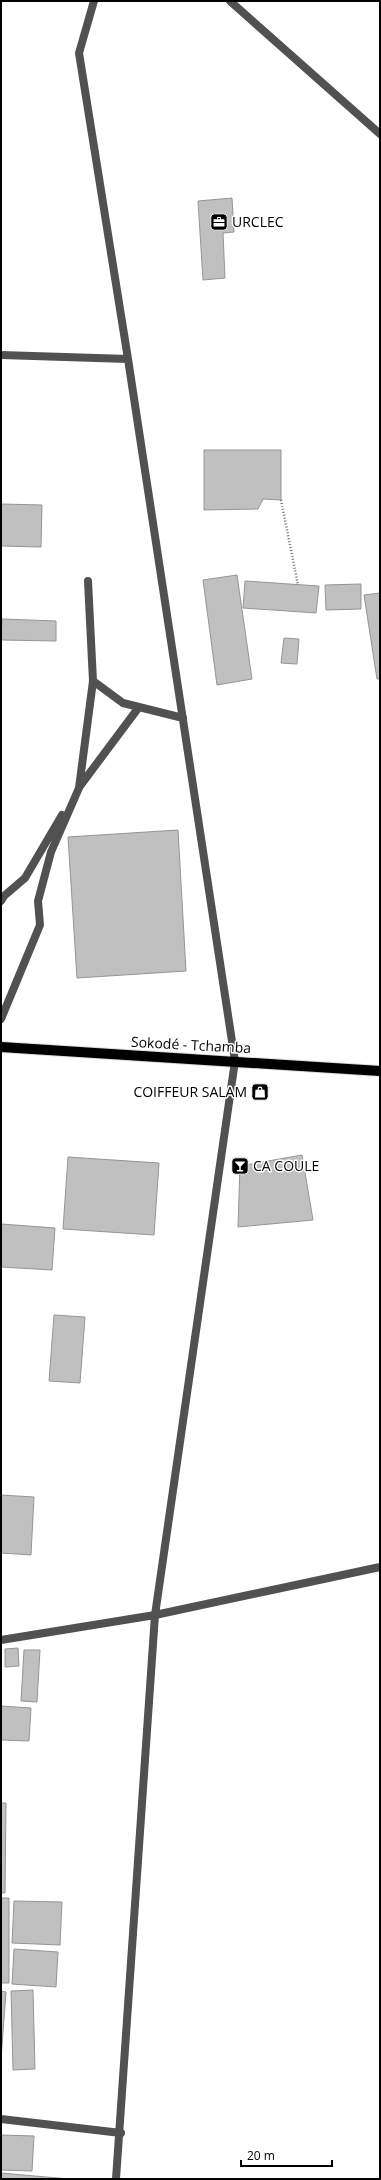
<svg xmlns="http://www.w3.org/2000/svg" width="381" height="2180" font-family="'Open Sans',sans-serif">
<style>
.building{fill:#c0c0c0;stroke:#959595}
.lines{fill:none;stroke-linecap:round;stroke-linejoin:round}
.primary-casing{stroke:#dbdbdb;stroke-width:12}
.path{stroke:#737373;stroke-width:2.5;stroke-dasharray:1 2;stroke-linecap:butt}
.street{stroke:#515151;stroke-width:8}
.primary{stroke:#000;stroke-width:10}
.labels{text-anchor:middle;stroke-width:3;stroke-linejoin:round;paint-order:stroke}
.poi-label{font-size:14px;fill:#000;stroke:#fff;text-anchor:start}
.street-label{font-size:14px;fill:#000;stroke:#fff}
</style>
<rect width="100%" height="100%" fill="#fff"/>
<path class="building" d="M232,198L234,232L223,233L225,278L203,280L198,201Z
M204,450H281V500L263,499L258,509L204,510Z
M1,504L42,505L41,547L1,546Z
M237,575L252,679L217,685L203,580Z
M245,581L319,586L316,613L243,608Z
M361,584V609L326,610L325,585Z
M380,593V679H377L364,595Z
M2,619L56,621V641L1,640Z
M284,638L299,639L297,664L281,663Z
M178,830L186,971L77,978L68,837Z
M302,1155L313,1220L238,1227L240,1166Z
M68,1157L159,1163L154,1235L63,1229Z
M1,1224L55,1228L52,1270L1,1267Z
M54,1315L85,1317L80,1383L49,1381Z
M1,1495L34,1497L31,1555L1,1553Z
M18,1648L19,1666L5,1667V1649Z
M24,1650H40L37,1702L21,1701Z
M1,1706L31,1708L29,1741L1,1740Z
M1,1803H6L5,1893H1Z
M1,1898H9V1983H1Z
M14,1901L62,1902L60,1945L12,1943Z
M14,1949L58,1952L56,1987L12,1984Z
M33,1990L35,2069L13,2070L11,1991Z
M1,1991L6,1992L1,2060Z
M1,2135L34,2136L32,2171L1,2170Z
M1,2173L69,2179H1Z"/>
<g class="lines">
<defs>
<path id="primary" d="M1,1047L380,1071"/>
</defs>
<use href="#primary" class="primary-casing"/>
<path class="path" d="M281,500L298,585"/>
<path class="street" d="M94,1L79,53L128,359L235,1061L155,1615L116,2179
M230,1L380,134
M1,355L128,359
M93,681L123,703L183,718
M80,786L139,707
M1,901L4,896L25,878L62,815
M1,1019L40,925L38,901L51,852L79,788L93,681L88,581
M1,1640L155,1615L380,1567
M1,2119L121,2133"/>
<use href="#primary" class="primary"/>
</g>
<defs>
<symbol id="office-square" viewBox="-11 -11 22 22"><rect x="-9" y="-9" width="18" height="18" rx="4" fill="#000" stroke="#fff"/><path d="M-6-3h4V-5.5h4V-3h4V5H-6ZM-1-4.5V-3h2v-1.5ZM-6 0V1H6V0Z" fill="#fff"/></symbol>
<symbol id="shop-square" viewBox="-11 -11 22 22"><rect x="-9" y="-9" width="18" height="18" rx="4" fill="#000" stroke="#fff"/><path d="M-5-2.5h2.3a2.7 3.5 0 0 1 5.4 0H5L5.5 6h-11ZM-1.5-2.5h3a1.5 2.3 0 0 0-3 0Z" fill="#fff"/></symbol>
<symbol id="bar-square" viewBox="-11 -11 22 22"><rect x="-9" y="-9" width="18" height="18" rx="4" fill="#000" stroke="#fff"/><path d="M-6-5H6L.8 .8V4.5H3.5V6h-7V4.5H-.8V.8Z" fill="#fff"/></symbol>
</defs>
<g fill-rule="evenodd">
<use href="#office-square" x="209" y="212" width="20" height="20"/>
<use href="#shop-square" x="250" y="1082" width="20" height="20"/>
<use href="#bar-square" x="230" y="1156" width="20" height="20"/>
</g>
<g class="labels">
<g class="poi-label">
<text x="232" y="227">URCLEC</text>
<text x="247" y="1097" text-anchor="end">COIFFEUR SALAM</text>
<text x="253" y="1171">CA COULE</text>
</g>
<g class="street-label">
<text transform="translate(191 1045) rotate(3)" y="5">Sokodé - Tchamba</text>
</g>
</g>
<rect width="381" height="2180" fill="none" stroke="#000000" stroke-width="4"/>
<path d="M241 2160v6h91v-6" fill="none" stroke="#000000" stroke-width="2"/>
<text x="247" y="2160" font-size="12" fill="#000000" stroke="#ffffff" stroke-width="3" paint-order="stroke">20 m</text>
</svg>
